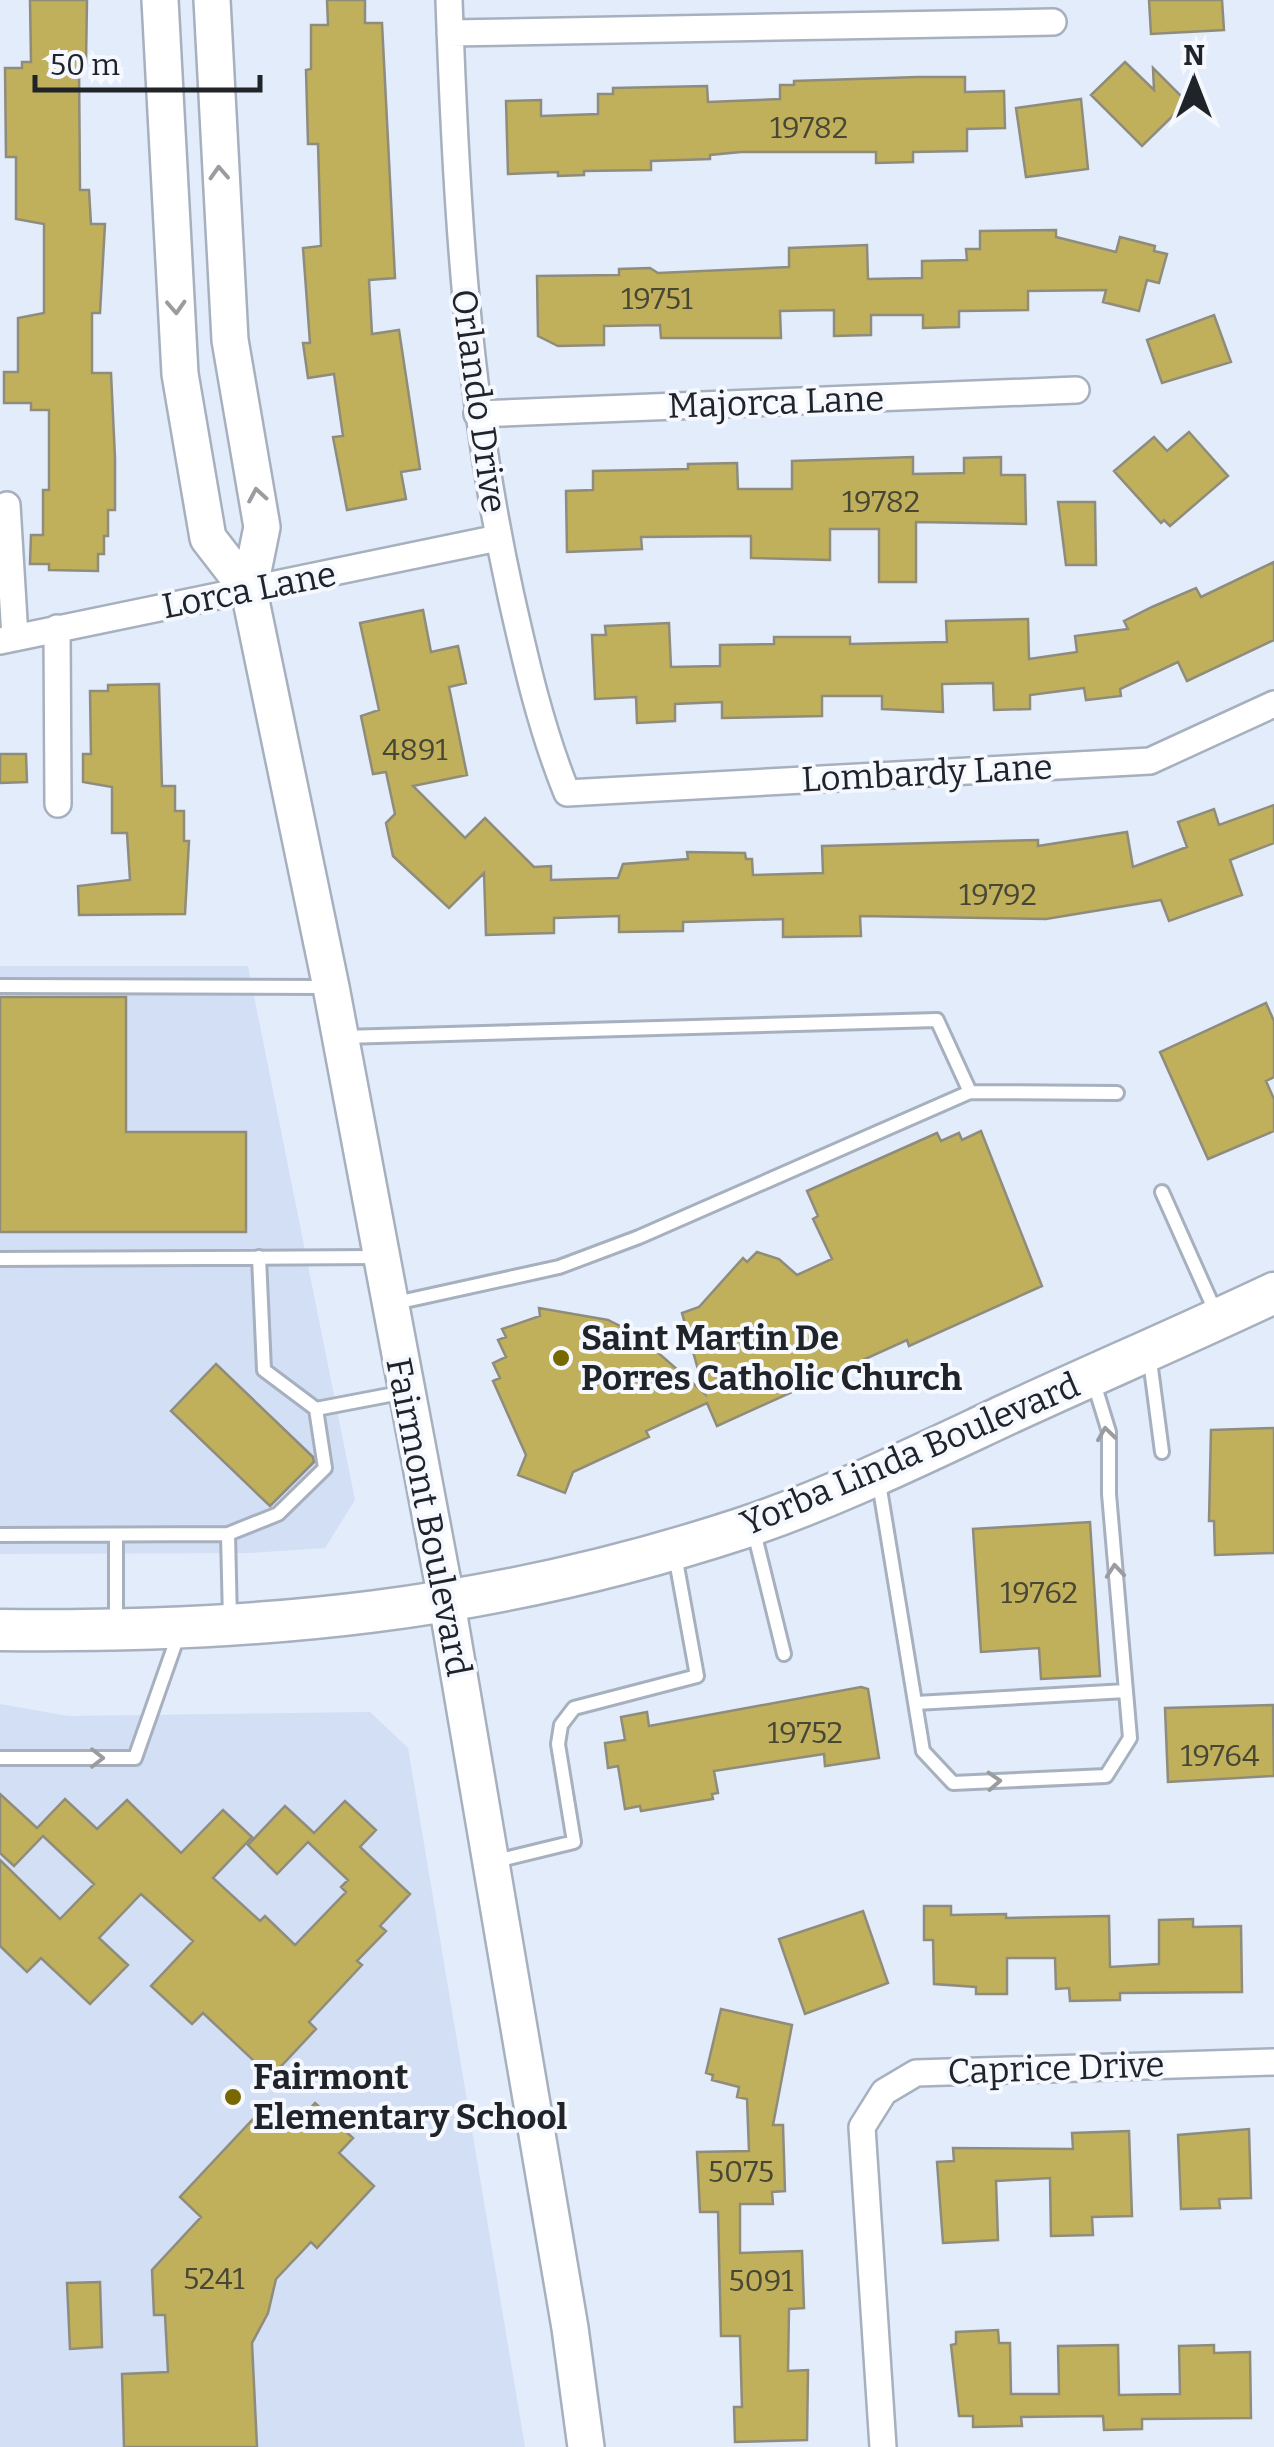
<svg xmlns="http://www.w3.org/2000/svg" width="1274" height="2447" font-family="Bitter,serif">
<style>
.built{fill:#d2dff5}
.building{fill:#c0b05b;stroke:#8f8c7c;stroke-width:2.5}
.lines{fill:none;stroke-linecap:round;stroke-linejoin:round}
.lane-casing{stroke:#a7b0be;stroke-width:18}
.street-casing{stroke:#a7b0be;stroke-width:30}
.secondary-casing{stroke:#a7b0be;stroke-width:40}
.primary-casing{stroke:#a7b0be;stroke-width:45}
.lane{stroke:#fff;stroke-width:12}
.street{stroke:#fff;stroke-width:25}
.secondary{stroke:#fff;stroke-width:35}
.primary{stroke:#fff;stroke-width:40}
.oneway{stroke:#9b9c9f}
.poi-dot{fill:#776800;stroke:#f5f8ff;stroke-width:4}
.labels{text-anchor:middle;stroke-width:8;stroke-linejoin:round;paint-order:stroke}
.number-label{font-size:30px;fill:#484736}
.street-label{font-size:35px;fill:#202429;stroke:#f5f8ff}
.poi-label{font-size:35px;font-weight:bold;fill:#202429;stroke:#f5f8ff;text-anchor:start}
</style>
<rect width="100%" height="100%" fill="#e2ecfb"/>
<path class="built" d="M0,966H248L355,1500L325,1548L252,1553L0,1554Z
M0,1704L68,1716L370,1712L408,1748L525,2447H0Z"/>
<path class="building" d="M30,0H87L86,63H79L80,190H89L91,224H105L100,313H92V373H111L115,458V510H108V536H104V554H98V571L49,570V564H30L31,535H43V490H49V410H31V403H4V372H18V318L44,313V224L16,219V157H6L5,68H22V62H31Z
M327,0H365V23H382L395,278L369,280L372,334L399,330L420,469L401,472L406,499L347,510L333,437L343,436L334,374L308,378L303,343H310L303,248L321,246L318,144H308L306,70L311,69V25H328Z
M1149,0H1222L1224,30L1151,34Z
M1125,62L1154,90L1153,68L1187,102L1142,146L1091,95Z
M918,77H965V92L1004,91L1005,128L967,129V151L913,152V162L876,163V152H741L710,155V159L651,161V170L584,171V175L558,176V172L508,174L506,101L541,100V116L598,114V94H613V88L707,86L708,102L780,99V85H794V81Z
M1081,99L1088,169L1026,177L1016,108Z
M1056,230V237L1116,252L1120,237L1155,246L1154,251L1167,254L1159,283L1147,280L1139,311L1103,302L1106,290L1028,291V310L959,311V327L923,328V315H871V335L834,336V310L780,311L781,338H661L660,325L604,326V345L558,346L538,336L537,276L619,275V269L650,268L658,273L789,267V248L867,245L868,279L922,278V261L967,260L966,249H980V231Z
M1214,315L1231,362L1162,383L1147,340Z
M1189,432L1228,476L1170,526L1164,520L1161,523L1114,471L1154,437L1167,451Z
M913,457V474L964,473V458L1001,457V475H1025L1026,524L916,522V582H879V529H830V560L751,558V536L641,537L642,549L567,552L566,491L593,490V471L688,469V464L737,463L738,489H792V461Z
M1058,502H1095L1096,565H1066Z
M1274,562V640L1187,681L1178,662L1120,689L1121,696L1086,700L1084,688L1030,695V709L994,710L993,683L942,684L943,712L882,709V696H822V716L722,718V702L675,704V721L637,723L636,697L595,699L592,635H606L605,626L669,623L671,667L720,666V645L774,644V637H850V644L947,642L946,621L1028,619L1029,659L1077,652L1075,636L1128,629L1124,621L1152,607L1196,588L1201,597Z
M423,610L431,652L458,646L466,683L449,687L467,775L413,786L465,838L485,818L534,867L551,866V880L618,878L623,864L688,859L687,852L745,853L746,859H752L753,875L823,873L822,846L1038,840V846L1127,832L1133,867L1187,847L1178,822L1214,809L1219,825L1274,805V843L1230,860L1242,895L1169,921L1161,900L1046,919L860,916L861,936L783,937V919L683,922V931L619,932V916L554,918V933L486,935L484,873L449,908L393,856L386,823L395,814L386,772L373,774L361,716L379,710L360,623Z
M159,684L162,786H175V811H184V841H189L185,914L79,915L78,886L130,880L127,833H112V787L83,782V754H91L90,691H108V685Z
M0,754H26L27,782L0,783Z
M0,997H126V1132H246V1232H0Z
M1266,1003L1274,1021V1077L1266,1081L1274,1099V1131L1208,1159L1160,1052Z
M981,1131L1042,1286L909,1346L907,1340L717,1426L707,1403L646,1431L649,1437L573,1472L565,1493L518,1475L526,1455L493,1381L500,1378L493,1363L506,1357L498,1340L506,1337L502,1329L540,1316L539,1308L608,1320L638,1335L705,1394L682,1313L699,1307L743,1258L747,1262L757,1252L779,1259L797,1275L832,1259L813,1219L818,1216L807,1191L937,1133L941,1141L959,1133L962,1140Z
M216,1364L313,1457L314,1462L270,1506L171,1411Z
M1274,1428V1553L1215,1555L1214,1521H1209L1211,1430Z
M1090,1522L1100,1676L1041,1679L1039,1648L981,1652L973,1529Z
M861,1687L868,1689L879,1758L825,1766L824,1754L714,1771L718,1793L712,1794L713,1799L641,1811L640,1806L625,1809L618,1766L608,1768L605,1743L625,1740L621,1717L647,1712L649,1726Z
M1273,1705L1274,1776L1168,1782L1165,1708Z
M0,1794L37,1828L65,1799L97,1829L127,1800L181,1853L223,1810L252,1837L213,1878L260,1921L265,1916L295,1945L346,1892L341,1887L348,1880L308,1842L277,1874L248,1845L285,1806L314,1833L345,1801L376,1830L360,1847L410,1894L380,1926L386,1931L357,1961L362,1965L309,2022L316,2029L271,2077L203,2013L192,2024L151,1986L193,1941L141,1894L99,1938L128,1965L90,2004L41,1958L27,1972L0,1946V1860L60,1919L94,1884L43,1836L14,1866L0,1853Z
M924,1906H951V1915L1006,1914V1918L1109,1916L1110,1967L1159,1964V1920L1193,1919V1927L1241,1926L1242,1992L1120,1993V2000L1070,2001L1069,1988L1056,1989L1055,1958H1007V1994H976V1987L934,1984L933,1940H924Z
M863,1911L888,1983L805,2014L779,1939Z
M721,2009L792,2025L773,2125H783L785,2191L772,2192L773,2204H740V2253L802,2251L804,2308L789,2309L788,2371L808,2370L807,2440L735,2442L734,2407H742L740,2336H721L718,2212H700L697,2152L749,2151L747,2099L737,2097L739,2087L712,2080L713,2075L706,2073Z
M315,2103L353,2138L339,2153L374,2186L317,2248L311,2242L276,2279L268,2313L252,2343L257,2447H124L122,2374L168,2372L165,2315H154L152,2270L201,2217L180,2197L267,2104L293,2128Z
M1249,2129L1251,2198L1219,2199L1220,2208L1181,2209L1178,2135Z
M1129,2131L1132,2216L1092,2217L1093,2235L1051,2236L1050,2178L996,2181L998,2240L943,2243L937,2162L954,2161L953,2148L1073,2149L1072,2133Z
M100,2282L102,2347L70,2349L67,2283Z
M998,2330L999,2343H1010L1011,2394H1059L1058,2346L1118,2345L1119,2395L1180,2394L1179,2346L1214,2345V2353L1250,2352L1251,2418L1142,2419V2429L1104,2430L1103,2416L1021,2417L1022,2426L973,2427V2416H959L951,2345L956,2344V2332Z"/>
<g class="lines">
<defs>
<path id="lane" d="M0,986L327,987
M343,1037L937,1020L970,1092
M1162,1192L1216,1313
M0,1259L377,1257
M391,1304L559,1267L639,1237L970,1092L1117,1093
M1149,1353L1162,1452
M316,1409L405,1392
M878,1477L923,1751L953,1783L1106,1776L1130,1738L1109,1494V1432L1093,1380
M754,1532L784,1654
M228,1534L230,1620
M0,1535L228,1534L278,1514L325,1468L316,1409L264,1370L259,1257
M116,1535V1623
M916,1703L1126,1691
M0,1758H135L179,1633
M492,1862L574,1842L558,1744L561,1725L574,1708L697,1676L675,1555"/>
<path id="street" d="M449,0C456,203 467,397 511,596C526,663 541,729 567,793L1150,761L1274,704
M450,33L1053,22
M477,414L1076,390
M7,505L15,637
M57,628L58,804
M0,641L498,538
M883,2447L862,2127L884,2092L916,2073L1274,2062"/>
<path id="secondary" d="M160,0L180,374L208,538L249,591
M212,0L230,340L262,527L249,591L331,987L447,1604L570,2328L586,2447"/>
<path id="primary" d="M0,1630C262,1633 489,1611 740,1529C833,1498 922,1454 1012,1412C1099,1372 1187,1334 1274,1293"/>
</defs>
<use href="#lane" class="lane-casing"/>
<use href="#street" class="street-casing"/>
<use href="#secondary" class="secondary-casing"/>
<use href="#primary" class="primary-casing"/>
<use href="#lane" class="lane"/>
<use href="#street" class="street"/>
<use href="#secondary" class="secondary"/>
<use href="#primary" class="primary"/>
</g>
<defs><path id="oneway-chevron" d="M-2-3.5L2.5 0L-2 3.5" fill="none" stroke-width="1.6" stroke-linecap="round" stroke-linejoin="round" transform="scale(2.5)"/></defs>
<g class="oneway">
<use href="#oneway-chevron" transform="translate(219 173) rotate(-93)"/>
<use href="#oneway-chevron" transform="translate(176 307) rotate(87)"/>
<use href="#oneway-chevron" transform="translate(257 495) rotate(-100)"/>
<use href="#oneway-chevron" transform="translate(1106 1434) rotate(-98)"/>
<use href="#oneway-chevron" transform="translate(1115 1571) rotate(-95)"/>
<use href="#oneway-chevron" transform="translate(97 1758)"/>
<use href="#oneway-chevron" transform="translate(994 1781) rotate(-3)"/>
</g>
<g class="poi-dot">
<circle cx="561" cy="1358" r="10"/>
<circle cx="233" cy="2097" r="10"/>
</g>
<g class="labels">
<g class="number-label">
<text x="809" y="138">19782</text>
<text x="657" y="309">19751</text>
<text x="881" y="512">19782</text>
<text x="415" y="760">4891</text>
<text x="998" y="905">19792</text>
<text x="1039" y="1603">19762</text>
<text x="805" y="1743">19752</text>
<text x="1220" y="1766">19764</text>
<text x="741" y="2182">5075</text>
<text x="214" y="2289">5241</text>
<text x="761" y="2291">5091</text>
</g>
<g class="street-label">
<text transform="translate(479 401) rotate(82)" y="12">Orlando Drive</text>
<text transform="translate(776 402) rotate(-2)" y="12">Majorca Lane</text>
<text transform="translate(249 590) rotate(-11)" y="12">Lorca Lane</text>
<text transform="translate(927 773) rotate(-3)" y="12">Lombardy Lane</text>
<text transform="translate(910 1454) rotate(-23)" y="12">Yorba Linda Boulevard</text>
<text transform="translate(429 1517) rotate(79)" y="12">Fairmont Boulevard</text>
<text transform="translate(1056 2068) rotate(-2)" y="12">Caprice Drive</text>
</g>
<g class="poi-label">
<text x="581" y="1350">Saint Martin De<tspan x="581" dy="40">Porres Catholic Church</tspan></text>
<text x="253" y="2089">Fairmont<tspan x="253" dy="40">Elementary School</tspan></text>
</g>
</g>
<g transform="translate(1194 80)" stroke="#f5f8ff" stroke-width="8" paint-order="stroke">
<path d="M0-8L18 38L0 25L-18 38Z" fill="#202429"/>
<text y="-15" font-size="28" font-weight="bold" text-anchor="middle" fill="#202429">N</text>
</g>
<path d="M35 75v15h225v-15" fill="none" stroke="#202429" stroke-width="5"/>
<text x="50" y="75" font-size="30" fill="#202429" stroke="#f5f8ff" stroke-width="8" paint-order="stroke">50 m</text>
</svg>
